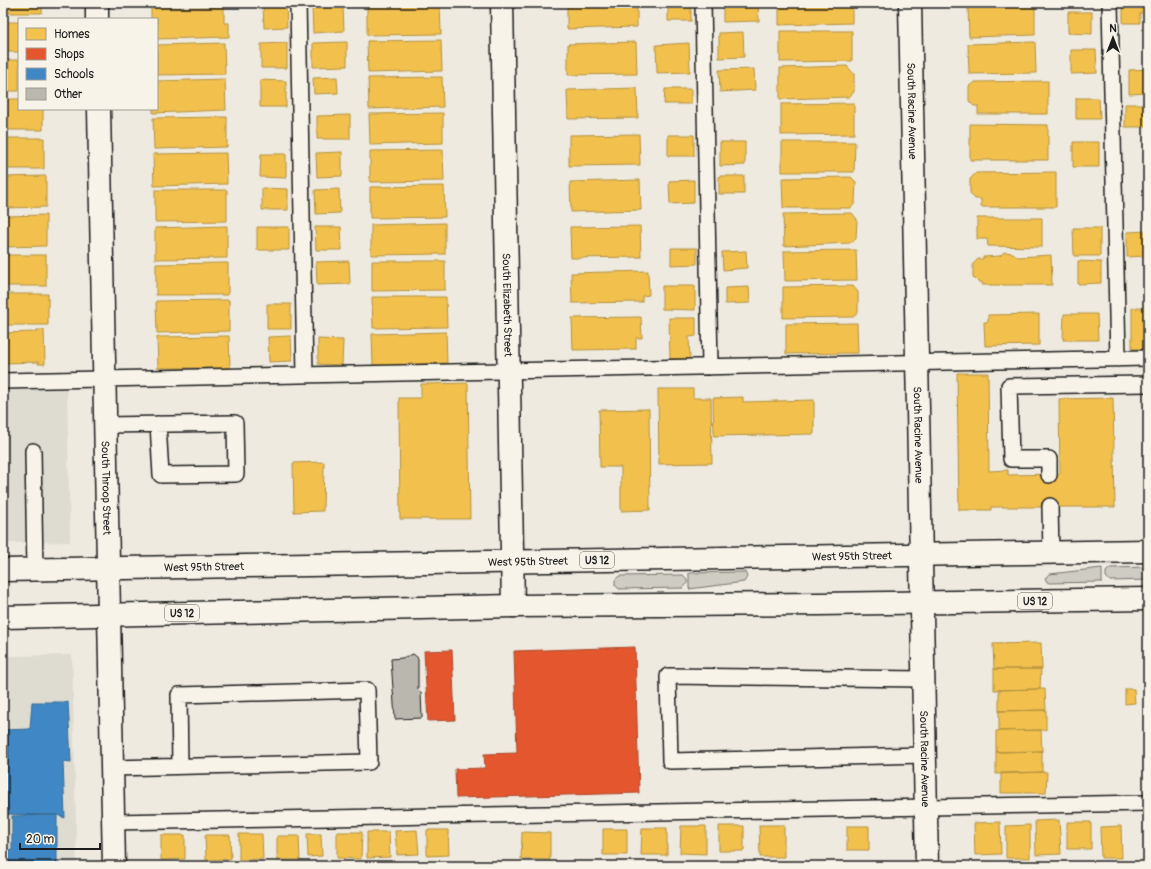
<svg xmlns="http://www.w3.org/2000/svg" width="1151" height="869" font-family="Pangolin,sans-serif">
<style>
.built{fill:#dedbd1}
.green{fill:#cfccc3;stroke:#767470}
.homes{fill:#f2c14e;stroke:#b2903f}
.shops{fill:#e4572e;stroke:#a84529}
.schools{fill:#3f88c5;stroke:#346892}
.building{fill:#bab7af;stroke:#1c1c1c}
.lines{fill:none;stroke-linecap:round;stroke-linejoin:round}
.lane-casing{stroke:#1c1c1c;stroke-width:18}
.street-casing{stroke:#1c1c1c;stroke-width:25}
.primary-casing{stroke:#1c1c1c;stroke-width:25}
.lane{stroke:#f7f3e8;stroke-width:15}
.street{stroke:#f7f3e8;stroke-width:22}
.primary{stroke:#f7f3e8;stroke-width:22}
.labels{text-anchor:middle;stroke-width:4;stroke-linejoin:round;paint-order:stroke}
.shield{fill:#f7f3e8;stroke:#5e5c59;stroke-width:1}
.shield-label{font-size:10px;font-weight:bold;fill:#1c1c1c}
.street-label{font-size:11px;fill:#1c1c1c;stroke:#f7f3e8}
</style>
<rect width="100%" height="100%" fill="#eeeae0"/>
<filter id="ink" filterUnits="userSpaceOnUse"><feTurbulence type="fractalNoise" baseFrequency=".025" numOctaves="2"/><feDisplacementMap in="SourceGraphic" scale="8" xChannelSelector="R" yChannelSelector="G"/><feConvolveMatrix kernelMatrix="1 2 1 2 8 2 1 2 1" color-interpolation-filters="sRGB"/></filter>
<g filter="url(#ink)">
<path class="built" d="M67,389L70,542L3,543V390Z
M72,655L77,866H3V656Z"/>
<path class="green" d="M1148,567V580L1110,581L1106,577V572L1110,568Z
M1102,568V582L1049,583L1047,582L1045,578L1050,574Z
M745,572L747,577L744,582L689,589V573Z
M683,575L687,579V584L683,588L619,589L615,585V580L619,576Z"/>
<path class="homes" d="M3,3H42V13H3Z
M440,3L441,34L367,35V4Z
M567,3H637V27L567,29Z
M668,3H691V21H668Z
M723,3H758L759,21L723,22Z
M779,3H852V23L779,25Z
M1123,3H1148V13H1140V23H1123Z
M286,4L287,27L264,28L263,5Z
M1035,5V35L969,37L968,6Z
M224,7V23H229V37L157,39V19H151V8Z
M343,7L344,31L313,33L312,8Z
M1068,12H1092V34L1068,33Z
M3,22H19V52H3Z
M780,31H852V61L780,62Z
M743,32L744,57L719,58V33Z
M441,40L442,71L368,73L367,41Z
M347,42V66L313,67V43Z
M636,42L637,74L568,75V44Z
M1035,42L1036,73L969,74L968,44Z
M224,43L225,74L157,75V45Z
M287,43V68H261V44Z
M689,43L690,72L657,73L656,45Z
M1071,50H1096L1097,73L1071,74Z
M3,60H19V91H3Z
M847,66L854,74V92L849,97L780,99V68Z
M754,69L755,90L720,92L719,70Z
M1148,69V93L1129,94V70Z
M337,77L338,93L314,94L313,78Z
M442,77L443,107L369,109L368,78Z
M225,79L226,110L153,113V109H157V81Z
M260,80L286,81V107H260Z
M1048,81V114H978V106H974L969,101V86L975,82Z
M637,88L638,118L568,119L567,90Z
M665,89H691V104H664Z
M1076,98H1099L1100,119H1076Z
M3,99H19V109H43V130H3Z
M854,103V134L781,135V104Z
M1125,104H1148V127H1125Z
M443,113V143L370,145L369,114Z
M350,115V139H317V116Z
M227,117V147L154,149L153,118Z
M970,124L1048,125V160H970Z
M639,134L640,165L569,166V135Z
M668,135H694V156H668Z
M3,138H44V169H3Z
M720,142H745V165L720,166Z
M782,142H855L854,172H782Z
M1073,142H1099V167H1073Z
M443,150L444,181L370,182V151Z
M342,152V176L317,177L316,153Z
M226,153L227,184L154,186L153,154Z
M261,154H286V178L260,177Z
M1056,172V207H981V199H975L970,193V179L976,173Z
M46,176V207L3,208V177Z
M719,176H744V194H719Z
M851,177L856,182L855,203L851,208H783L782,178Z
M640,180L641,210L571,212L570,182Z
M694,180V203L670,204L669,181Z
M444,186L445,217L370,218V187Z
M262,188L288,189V210H262Z
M339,189L340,213L316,214L315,190Z
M155,190H227V221L155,222Z
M852,213L857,219L856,239L850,243L784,246L783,214Z
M46,215V246L3,247V216Z
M977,218H1042V247L988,246L987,239H977Z
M445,223V254L371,255V225Z
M227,226V258L155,259V228Z
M640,226L641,257L571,258L570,227Z
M257,227H289V250H257Z
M315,227H341L342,250H316Z
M1073,228H1100V256H1074Z
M1148,231V256L1127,257V232Z
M671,248H697V264L671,265Z
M856,250L857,280L785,281L784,251Z
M746,251L747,268L723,270L722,252Z
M1004,252L1013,253L1018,257L1051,255L1052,285H982V282H978L973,277V264L978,259H983V257L1000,256Z
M3,255H46V286H3Z
M349,261L350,284L317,285L316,262Z
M372,261H445V290L372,291Z
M1078,261L1101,262V283L1078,284Z
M228,263V295H156V264Z
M648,271L649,295L642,296V302L572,303L571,273Z
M662,286H695V310L662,309Z
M853,286L858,292V313L853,317L783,318V287Z
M749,287L750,303L725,304V288Z
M3,294H48V325H3Z
M372,297H446L447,327L373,328Z
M229,300V331L157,333L156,301Z
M267,304H291V329H267Z
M1132,308H1148V349H1132Z
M1039,314V345L985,346L984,322H988V315Z
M1064,314H1097L1098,340H1063Z
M641,317L642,338H636V349L573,350L572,318Z
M669,318H696V336L689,337L690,359H670Z
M857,323L858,353L786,354V324Z
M36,330H44L45,364H38L39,362L3,363V333L36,332Z
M446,332L447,363L373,366L372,334Z
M229,336L230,368H158L157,337Z
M291,336L292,361L269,362L268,337Z
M318,339L343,340L342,365L318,364Z
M957,373H988L989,471L1008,470V475L1060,474L1059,399L1113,398L1115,507H991V510H959Z
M468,383L470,519H400L399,398H421V384Z
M658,389H693V398H711L712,463L659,464Z
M743,397V402L814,400V434L714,436L713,398Z
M649,409L650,510L621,511V467H600L599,410Z
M324,462L323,511L294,512L293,463Z
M1041,643L1042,669H994L993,644Z
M994,669H1041L1040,689L994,690Z
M1040,689H1045L1046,710L999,711V690Z
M1125,689H1134L1135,703L1125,704Z
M1046,710V730L999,731V711Z
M1041,730L1042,751L996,752V731Z
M1042,751V772L996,774V752Z
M1042,772H1047L1046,793H1001V773Z
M1059,820L1061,854L1036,855L1035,821Z
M1000,822L1001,854L975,855L974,823Z
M1067,822H1091V849H1067Z
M759,825H784V857H760Z
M1030,825V858H1006V826Z
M681,826H706V854L680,853Z
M719,826H744V851H719Z
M847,826H869V850H847Z
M1121,826L1122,858H1101L1100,827Z
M642,828H667V855H641Z
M603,829H627V855H603Z
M417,830L419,854L397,855L395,831Z
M427,830H448L449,855L427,856Z
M337,832H362L361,859L337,858Z
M367,832H389L390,857L367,858Z
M522,832L550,833V860L521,859Z
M239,834H262L263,859L239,860Z
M307,834H321L322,856L308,857Z
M161,835H185V859L161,860Z
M205,835H230L231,859L206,860Z
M277,836H299L300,860H277Z"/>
<path class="shops" d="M635,647L639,793L456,798L455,769L485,768L484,754L517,753L514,651Z
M452,650L455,720L428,721L424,651Z"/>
<path class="schools" d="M32,702H68L71,762L63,761L65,818L57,815L3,814V730L30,729Z
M57,815V866H3V850H12V816Z"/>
<path class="building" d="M413,654L418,658V689L421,692L422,718L395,719L391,659L402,658Z"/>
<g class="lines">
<defs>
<path id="lane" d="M298,3L305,375
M703,3L710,367
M1110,3L1118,359
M3,381L1148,358
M105,425L235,423L236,474L161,475L158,424
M33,451L35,570
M1049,475V459H1011L1009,386L1148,384
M1050,506L1051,553
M923,679L668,676L670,761L925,755
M112,768L369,762L367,690L179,695L180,766
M113,822L1148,803"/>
<g id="street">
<path d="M97,3V19"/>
<path id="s1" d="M502,3L513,606"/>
<path id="s2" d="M910,3L927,866"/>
<path id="s3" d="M99,109L114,866"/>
</g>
<g id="primary">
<path id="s4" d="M3,570L1148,551"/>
<path d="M3,617L513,606L819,604L1148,599"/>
</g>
</defs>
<use href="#lane" class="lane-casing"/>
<use href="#street" class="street-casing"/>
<use href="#primary" class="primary-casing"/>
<use href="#lane" class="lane"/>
<use href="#street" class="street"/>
<use href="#primary" class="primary"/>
</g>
</g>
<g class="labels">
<g class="shield">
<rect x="580" y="552" width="34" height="16" rx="3"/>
<rect x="1018" y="593" width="34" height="16" rx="3"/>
<rect x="165" y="605" width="34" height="16" rx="3"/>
</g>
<g class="shield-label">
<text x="597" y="564">US 12</text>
<text x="1035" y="605">US 12</text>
<text x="182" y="617">US 12</text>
</g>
<g class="street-label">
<text dy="4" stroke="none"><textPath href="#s2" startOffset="108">South Racine Avenue</textPath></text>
<text dy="4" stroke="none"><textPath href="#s1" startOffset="302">South Elizabeth Street</textPath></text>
<text dy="4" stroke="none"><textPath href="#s2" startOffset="432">South Racine Avenue</textPath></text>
<text dy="4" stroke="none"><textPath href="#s3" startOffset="379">South Throop Street</textPath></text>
<text dy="4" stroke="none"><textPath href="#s4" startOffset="849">West 95th Street</textPath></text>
<text dy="4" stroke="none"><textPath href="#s4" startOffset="525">West 95th Street</textPath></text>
<text dy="4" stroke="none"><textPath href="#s4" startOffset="201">West 95th Street</textPath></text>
<text dy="4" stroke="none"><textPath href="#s2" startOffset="756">South Racine Avenue</textPath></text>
</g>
</g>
<rect width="1151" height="869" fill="none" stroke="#f7f3e8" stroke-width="16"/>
<rect x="8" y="8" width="1135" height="853" fill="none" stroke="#1c1c1c" stroke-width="1.5" filter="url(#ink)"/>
<rect x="18" y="18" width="140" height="92" fill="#f7f3e8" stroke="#9f9d96"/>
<rect x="26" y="28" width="20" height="12" fill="#f2c14e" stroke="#9f9d96"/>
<text x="54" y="38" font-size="12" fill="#1c1c1c">Homes</text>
<rect x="26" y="48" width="20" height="12" fill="#e4572e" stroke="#9f9d96"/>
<text x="54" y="58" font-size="12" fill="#1c1c1c">Shops</text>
<rect x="26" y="68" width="20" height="12" fill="#3f88c5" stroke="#9f9d96"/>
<text x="54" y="78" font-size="12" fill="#1c1c1c">Schools</text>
<rect x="26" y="88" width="20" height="12" fill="#bab7af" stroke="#9f9d96"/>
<text x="54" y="98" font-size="12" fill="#1c1c1c">Other</text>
<g transform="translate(1113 38)" stroke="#f7f3e8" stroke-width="3" paint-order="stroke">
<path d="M0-3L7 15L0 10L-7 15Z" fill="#1c1c1c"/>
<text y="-6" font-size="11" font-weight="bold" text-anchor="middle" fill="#1c1c1c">N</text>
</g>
<path d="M20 843v6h80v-6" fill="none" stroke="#1c1c1c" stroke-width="2"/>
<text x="26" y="843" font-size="12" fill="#1c1c1c" stroke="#f7f3e8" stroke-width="3" paint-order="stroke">20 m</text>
</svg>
